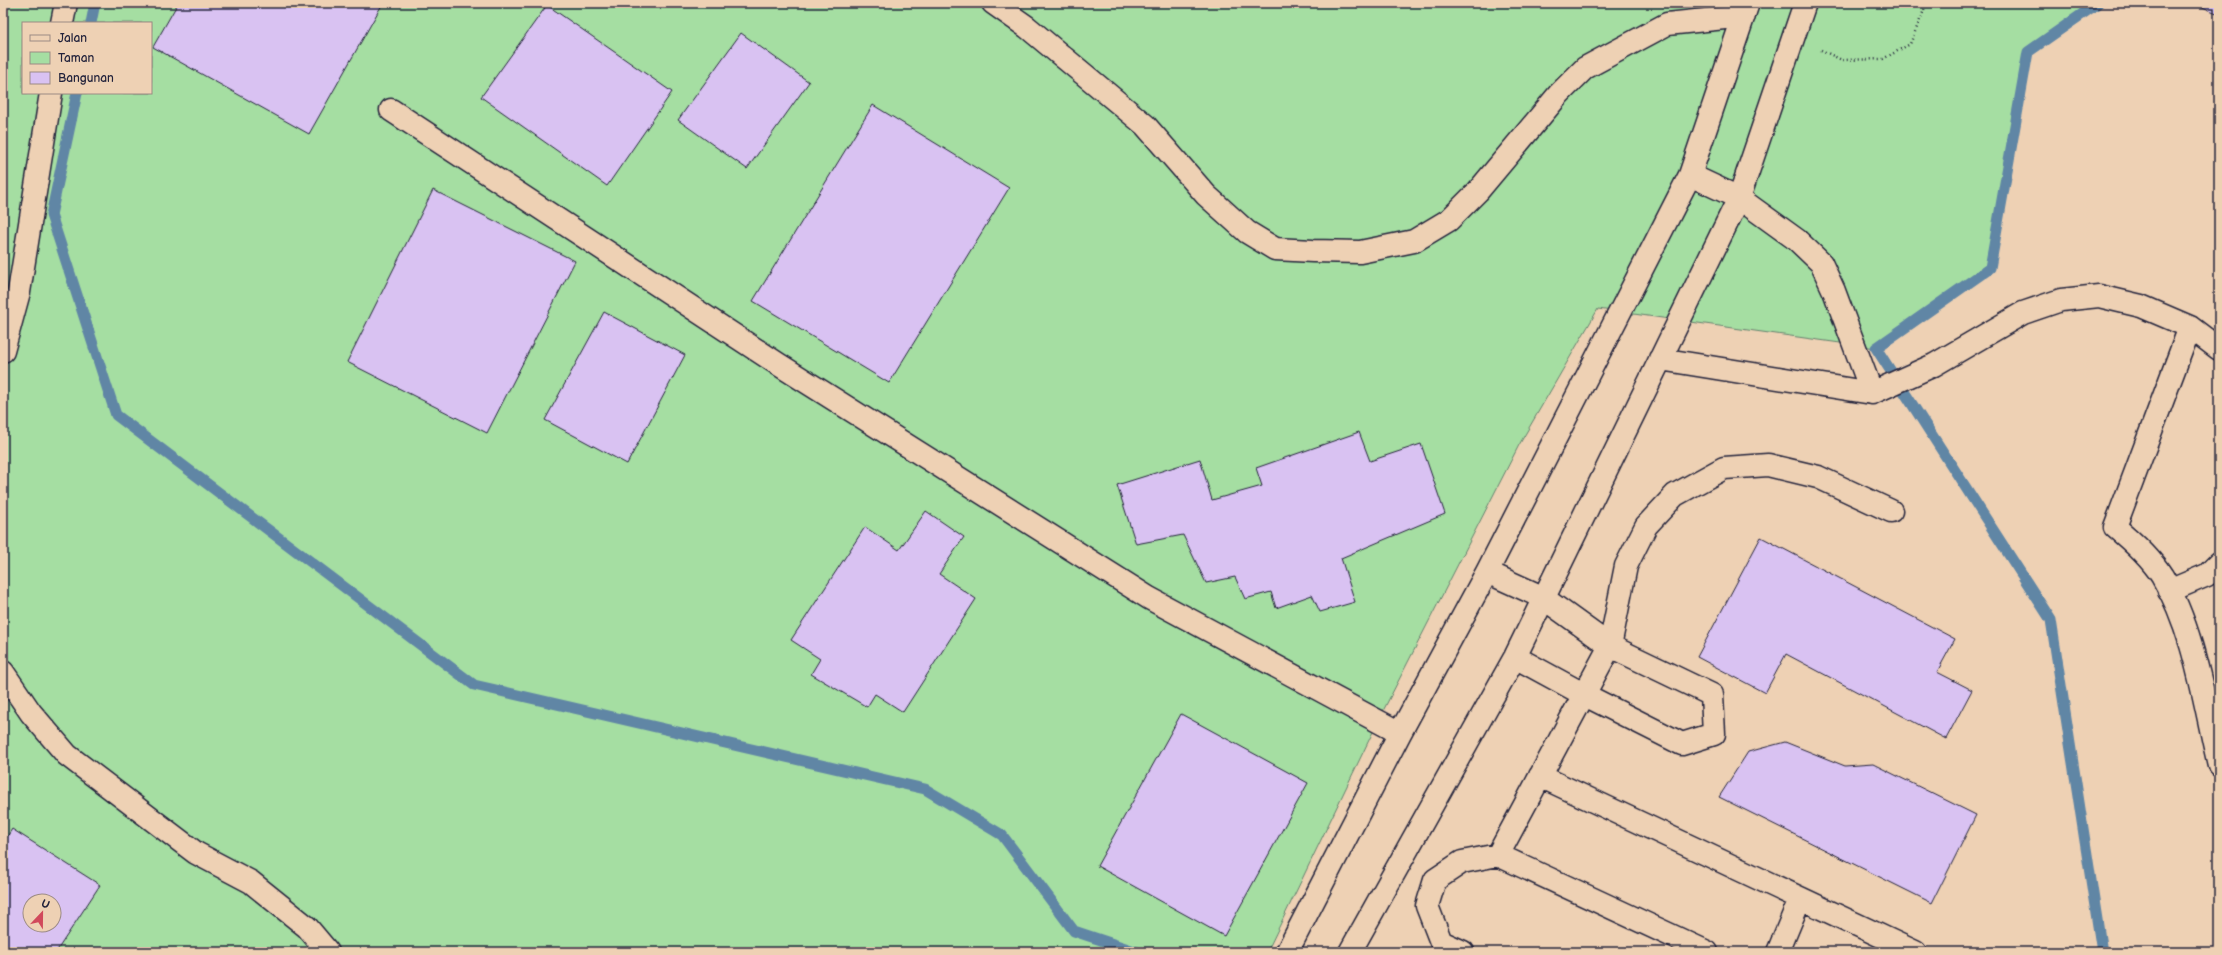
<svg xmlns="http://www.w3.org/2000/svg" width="2222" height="955" font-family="'Balsamiq Sans',sans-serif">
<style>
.green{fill:#a5dea2;stroke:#64806e;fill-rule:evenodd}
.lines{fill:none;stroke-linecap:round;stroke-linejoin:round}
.stream{stroke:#6086a5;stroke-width:11}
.building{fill:#d9c2f2;stroke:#22223b;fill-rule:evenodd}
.minor-casing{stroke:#22223b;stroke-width:25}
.path{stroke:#22223b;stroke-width:2.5;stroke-dasharray:1 3;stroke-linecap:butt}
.minor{stroke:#eed1b4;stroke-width:22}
</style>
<rect width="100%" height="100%" fill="#eed1b4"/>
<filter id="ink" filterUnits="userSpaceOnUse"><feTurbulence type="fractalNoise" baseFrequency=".025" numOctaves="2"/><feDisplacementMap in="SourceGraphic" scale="8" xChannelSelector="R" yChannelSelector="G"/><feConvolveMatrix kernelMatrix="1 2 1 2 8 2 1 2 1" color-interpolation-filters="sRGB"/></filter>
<g filter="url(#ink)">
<path class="green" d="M3,3H2098L2028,52L1990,268L1876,348L1598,309L1519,445L1383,711L1267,952H3ZM23,23H151V93H23ZM30,901H54V925H30Z"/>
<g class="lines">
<path class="stream" d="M2098,3L2028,52L1990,268L1876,348L2051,620L2102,952
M91,23L95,3
M77,93L51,215L116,415L474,685L925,789L1002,835L1074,931L1137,952"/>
</g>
<path class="building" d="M178,3H383L309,134L153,47Z
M2193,3H2219V14Z
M547,5L672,92L607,186L481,97Z
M741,33L809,82L747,169L678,120Z
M873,105L1009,188L889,383L753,301Z
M433,190L575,261L487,433L347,362Z
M604,312L685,355L627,464L545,420Z
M1359,432L1370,461L1421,444L1445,514L1341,558L1355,602L1320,612L1312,595L1276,608L1271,592L1245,599L1235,577L1206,583L1183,535L1136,544L1117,485L1200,459L1212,500L1262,486L1256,468Z
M926,511L964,537L939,574L976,599L903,712L875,694L867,707L811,674L820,659L791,640L865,527L899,550Z
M1761,537L1955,639L1937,672L1972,690L1946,739L1786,654L1765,693L1697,657Z
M1181,714L1308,783L1224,936L1097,866Z
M1785,742L1845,766L1873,764L1976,815L1932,903L1719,797L1748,752Z
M12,829L100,885L56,952H3V843ZM30,901H54V925H30Z"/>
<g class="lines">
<defs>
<path id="minor" d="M993,3L1027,27L1145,125L1206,195L1247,232L1275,249L1313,251L1360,252L1414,241L1449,220L1478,191L1559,94L1585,68L1667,24L1744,16
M62,23L66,3
M391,110L778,364L1149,598L1400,733
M1690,175L1739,198L1797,240L1821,263L1834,291L1872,393
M2190,327L2115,527C2132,541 2150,557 2162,576C2195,631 2204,703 2219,765
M3,351L19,292L51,93
M1660,359L1872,393L1934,365L2023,313L2061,300L2099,296L2141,306L2190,327L2219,349
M1487,572L1542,597L1610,646L1712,695L1714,734L1682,744L1583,694L1515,657
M2169,591L2207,575L2219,563
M3,672L31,713L67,755L196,853L251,882L307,927L328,952
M1540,776L1915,952
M1498,855L1610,646L1626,566L1646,526L1675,495L1724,468L1768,465L1818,477L1891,511
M1287,952L1400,733L1487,572L1690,175L1748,3
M1350,952L1515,657L1739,198L1805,3
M1463,952L1441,942L1427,906L1435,880L1462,862L1498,855L1707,952
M1778,952L1800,899"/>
</defs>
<use href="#minor" class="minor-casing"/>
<path class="path" d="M1821,50L1842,60L1883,59L1910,44L1927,3"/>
<use href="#minor" class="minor"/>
</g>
</g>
<rect width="2222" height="955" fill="none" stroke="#eed1b4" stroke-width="16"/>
<rect x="8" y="8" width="2206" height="939" fill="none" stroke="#22223b" stroke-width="1.5" filter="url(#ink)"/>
<rect x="22" y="22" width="130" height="72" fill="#eed1b4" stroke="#9c8b84"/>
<rect x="30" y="35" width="20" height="6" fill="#eed1b4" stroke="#9c8b84"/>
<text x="58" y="42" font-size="12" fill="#22223b">Jalan</text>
<rect x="30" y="52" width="20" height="12" fill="#a5dea2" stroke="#9c8b84"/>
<text x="58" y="62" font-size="12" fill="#22223b">Taman</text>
<rect x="30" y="72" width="20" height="12" fill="#d9c2f2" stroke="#9c8b84"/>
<text x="58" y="82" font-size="12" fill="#22223b">Bangunan</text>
<g transform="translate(42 913) rotate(22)"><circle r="19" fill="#eed1b4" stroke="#9c8b84"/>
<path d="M0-3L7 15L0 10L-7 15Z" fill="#d1495b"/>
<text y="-6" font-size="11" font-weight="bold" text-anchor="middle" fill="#22223b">U</text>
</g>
</svg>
